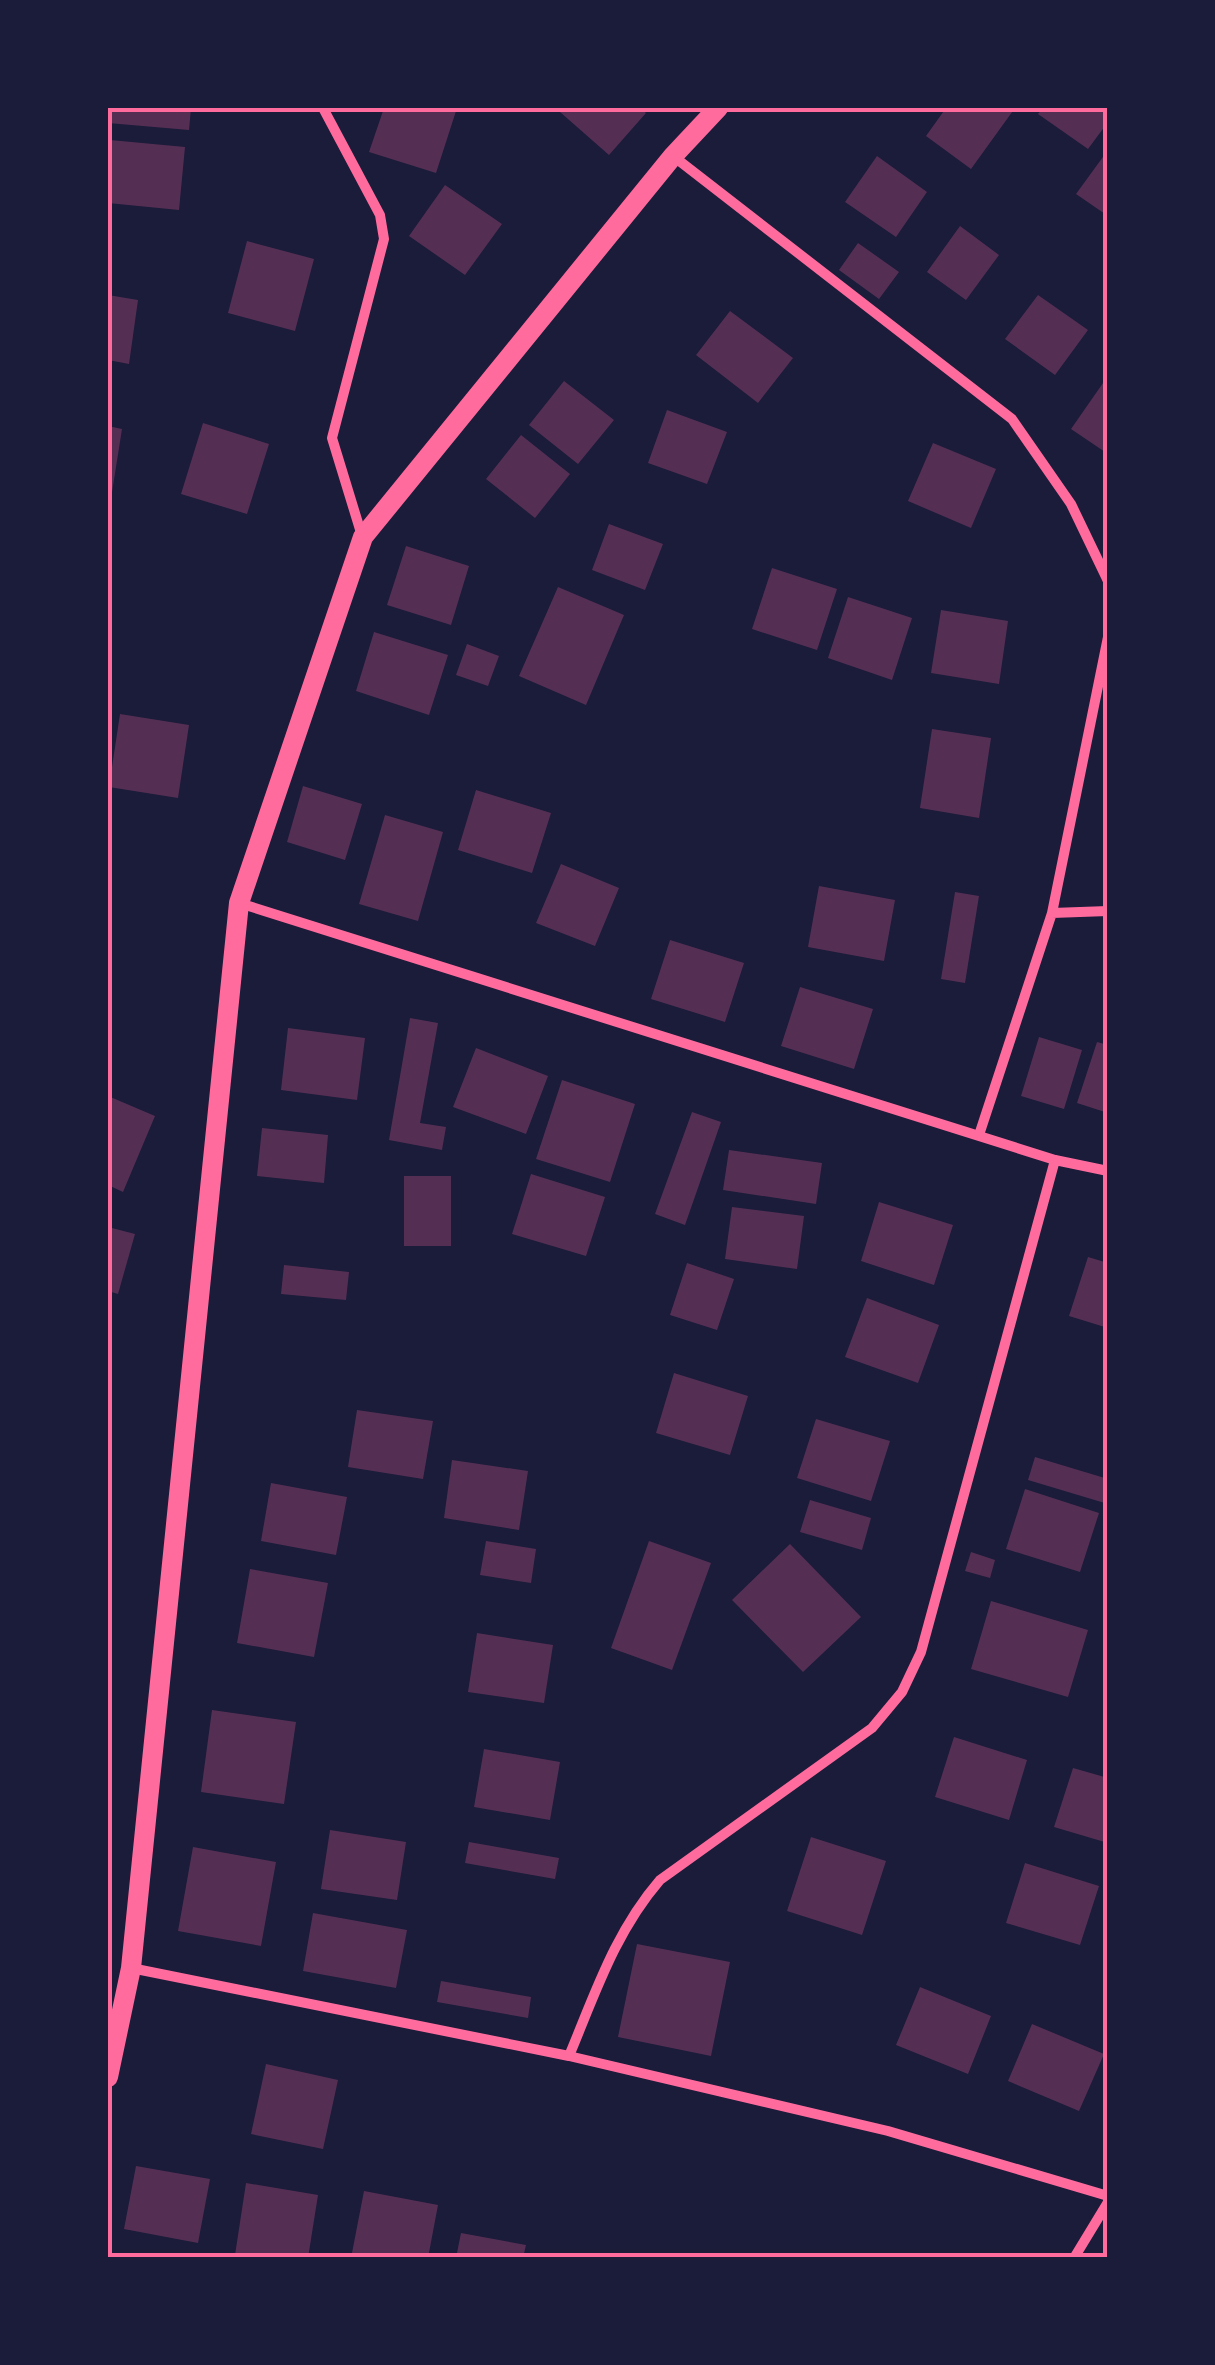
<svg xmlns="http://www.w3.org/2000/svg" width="1215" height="2365" font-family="Commissioner,sans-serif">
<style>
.building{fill:#542f53}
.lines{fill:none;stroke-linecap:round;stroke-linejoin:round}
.minor{stroke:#ff6b9d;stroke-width:10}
.secondary{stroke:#ff6b9d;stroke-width:20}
.neatline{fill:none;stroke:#ff6b9d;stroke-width:4}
</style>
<rect width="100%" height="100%" fill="#1b1b3a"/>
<path class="building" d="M108,108H191L189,130L108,123Z
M384,108H457L436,173L369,152Z
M564,108H640L646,113L609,155L560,112Z
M946,108H1015L971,169L926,136Z
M1043,108H1098L1108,114V122L1088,149L1038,114Z
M110,140L185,147L179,210L108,203Z
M1108,150V216L1076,194Z
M877,156L927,192L896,237L845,202Z
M445,185L502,224L465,275L409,236Z
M960,226L999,255L966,300L927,272Z
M247,241L314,259L295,331L228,313Z
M858,243L899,272L879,299L839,270Z
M108,295L138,300L129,364L108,360Z
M1038,295L1088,330L1055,375L1005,339Z
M730,311L793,358L758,403L696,355Z
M564,381L614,420L578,464L529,425Z
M1103,383L1108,386V454L1071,429Z
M667,410L727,432L707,484L648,463Z
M203,423L269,444L247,514L181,494Z
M108,426L122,429L110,505H108Z
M521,435L570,474L535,518L486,479Z
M933,443L996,469L971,528L908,501Z
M609,524L663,544L645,590L592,570Z
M406,546L469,566L451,625L387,605Z
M772,568L837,589L817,650L752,629Z
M558,587L624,615L586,705L519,676Z
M848,597L912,618L892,680L828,658Z
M941,610L1008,621L999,684L931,673Z
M374,632L448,655L429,715L356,691Z
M467,644L499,656L488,686L456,675Z
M120,714L189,725L178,798L109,787Z
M932,729L991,738L979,818L920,808Z
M303,786L362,804L345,860L287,842Z
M476,790L551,813L532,873L458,850Z
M385,815L443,832L418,921L359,904Z
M561,864L619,888L595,946L536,923Z
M819,886L895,900L884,961L808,947Z
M955,892L979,896L965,983L941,979Z
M670,940L744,963L725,1022L651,999Z
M800,987L873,1009L854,1069L781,1046Z
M410,1018L438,1023L420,1123L446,1127L442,1150L389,1140Z
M288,1028L365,1038L357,1100L281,1090Z
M1039,1037L1082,1050L1064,1109L1021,1096Z
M1097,1042L1108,1045V1113L1077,1103Z
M476,1048L548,1076L526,1134L453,1107Z
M562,1080L635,1104L610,1182L536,1159Z
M108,1096L155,1116L123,1192L108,1185Z
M692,1112L721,1122L685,1225L655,1214Z
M262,1128L328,1135L324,1183L257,1176Z
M729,1150L822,1163L816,1204L723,1190Z
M531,1174L605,1197L586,1256L512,1234Z
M404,1176H451V1246H404Z
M879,1202L953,1225L934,1285L861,1261Z
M732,1207L804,1216L797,1269L725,1259Z
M108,1227L135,1234L118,1294L108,1291Z
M1088,1257L1108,1263V1328L1069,1316Z
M687,1263L734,1279L717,1330L670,1315Z
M284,1265L349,1272L346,1300L281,1294Z
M867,1298L939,1325L918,1383L845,1357Z
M674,1373L748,1396L730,1455L656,1433Z
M357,1410L433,1421L423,1479L348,1467Z
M816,1419L890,1441L871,1501L797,1478Z
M1035,1457L1108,1479V1504L1028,1480Z
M452,1460L528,1471L519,1530L444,1518Z
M271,1483L347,1497L336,1555L261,1541Z
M1025,1489L1099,1513L1080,1572L1006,1549Z
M810,1500L871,1518L862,1550L800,1532Z
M486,1541L536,1549L531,1583L480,1575Z
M649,1541L711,1563L672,1670L611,1648Z
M790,1544L861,1617L803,1672L732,1600Z
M971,1552L995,1560L990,1578L965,1571Z
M250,1569L328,1583L314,1657L237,1643Z
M991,1601L1088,1630L1068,1697L971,1669Z
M477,1633L553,1645L544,1703L468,1692Z
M212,1710L296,1722L284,1804L201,1792Z
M954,1737L1027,1760L1009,1820L935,1797Z
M484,1749L560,1762L550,1820L474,1807Z
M1073,1768L1108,1778V1843L1054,1827Z
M330,1830L406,1842L397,1900L321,1889Z
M811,1837L886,1861L862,1935L787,1911Z
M469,1842L559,1858L555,1879L465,1863Z
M193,1847L276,1862L261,1946L178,1931Z
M1025,1863L1099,1886L1080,1945L1006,1923Z
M313,1913L407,1930L396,1988L303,1971Z
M637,1944L730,1962L711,2056L618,2037Z
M441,1981L531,1997L528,2018L437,2002Z
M920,1987L991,2016L968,2074L896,2045Z
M1032,2024L1104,2054L1079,2111L1008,2081Z
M266,2064L338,2080L323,2149L251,2134Z
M136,2166L210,2179L198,2243L124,2229Z
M246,2183L318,2195L308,2258L235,2255Z
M364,2191L438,2205L428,2258H351Z
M461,2233L526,2245L523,2258H456Z"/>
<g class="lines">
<path class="minor" d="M323,108L380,215L384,239L332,438L362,536
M673,156L1012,419L1071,504L1108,581
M239,903L1055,1160L1108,1171
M1052,913L1108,911
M979,1135L1052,913L1108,637
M131,1968L569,2056L888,2131L1108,2196
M569,2056C595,1994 615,1932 660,1880L872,1728L902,1692L921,1652L1055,1160
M1074,2258L1108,2202"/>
<path class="secondary" d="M108,2077L131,1968L239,903L363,537L673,156L718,108"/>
</g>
<rect width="1215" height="2365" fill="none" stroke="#1b1b3a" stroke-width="220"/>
<rect x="110" y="110" width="995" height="2145" class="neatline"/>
</svg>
